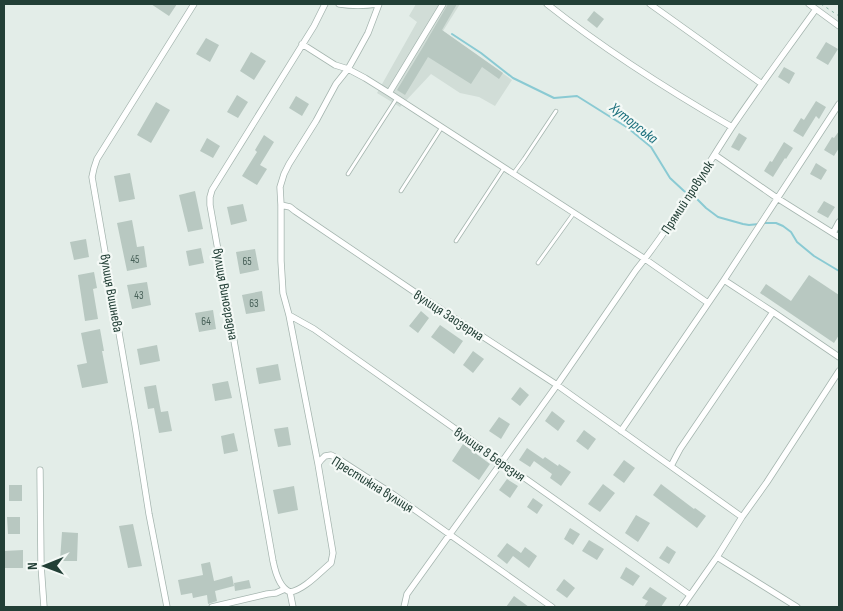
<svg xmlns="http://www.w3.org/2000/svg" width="843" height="611" font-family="'Sofia Sans Condensed',sans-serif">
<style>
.built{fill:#d1ddd7}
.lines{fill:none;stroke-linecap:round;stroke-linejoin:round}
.stream{stroke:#8acad3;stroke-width:2}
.building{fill:#b8c8c1}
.lane-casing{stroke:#a5b5af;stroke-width:4.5}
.street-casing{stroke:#a5b5af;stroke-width:7}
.path{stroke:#83b1a1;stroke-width:1;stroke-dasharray:2.5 4;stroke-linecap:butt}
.lane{stroke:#fff;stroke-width:3}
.street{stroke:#fff;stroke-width:5.5}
.labels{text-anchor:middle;stroke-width:4.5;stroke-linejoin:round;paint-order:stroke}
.number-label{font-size:11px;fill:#486159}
.street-label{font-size:14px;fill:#223f36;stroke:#f4f9f6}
.water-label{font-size:15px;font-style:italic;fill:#1b6f7c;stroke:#f4f9f6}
</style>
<rect width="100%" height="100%" fill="#e3ede8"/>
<path class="built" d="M416,4H460L443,31L512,80L495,106L479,97L460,93L431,74L400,107L377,93L417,22L409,16Z"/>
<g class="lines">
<path class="stream" d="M452,34L481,53L513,78L554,98L577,96L628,128L651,147L670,178L684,191L697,199L706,208L718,217L743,224L749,225L759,224
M764,223H776L783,226L791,232L797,242L814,256L839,271"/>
</g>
<path class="building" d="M151,4H177L169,16Z
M448,4H457L442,30L503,73L499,79L482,67L471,84L428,57L405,95L397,90L423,47Z
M594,11L604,19L597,28L587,20Z
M206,38L219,45L210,62L196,54Z
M826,42L838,49L828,65L816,58Z
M251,52L266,61L254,80L240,71Z
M784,67L795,73L789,84L778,77Z
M237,95L248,102L238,118L227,112Z
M296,96L309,104L302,116L289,108Z
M816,101L826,107L819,119L816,116L803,137L793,131L801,118L804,120Z
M156,102L170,110L151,143L137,135Z
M839,131V148L834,156L824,150L832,137L834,138Z
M739,133L747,138L739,151L731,147Z
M264,135L274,142L260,165L267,169L257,185L242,176L257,152L255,150Z
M207,138L220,146L213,158L200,151Z
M784,142L793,148L786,159L785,158L773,177L764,171L770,161L772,162Z
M816,163L827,170L821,180L810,174Z
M130,173L135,199L119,202L114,176Z
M195,191L203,229L188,232L179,195Z
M824,201L835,207L828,218L817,212Z
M243,204L247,221L231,225L227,207Z
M132,220L137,247L144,246L147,267L127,271L117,223Z
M86,239L89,257L74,260L70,242Z
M201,248L204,263L189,266L186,251Z
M255,249L259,270L240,274L236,252Z
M94,272L97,288L93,289L98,319L85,321L78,275Z
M809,275L839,295V335L834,343L760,293L766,284L791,301Z
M147,282L151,305L132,309L127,285Z
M262,291L265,311L246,314L242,295Z
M213,310L216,329L199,332L195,313Z
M421,311L429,318L418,333L409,326Z
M440,325L463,341L454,354L431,337Z
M100,329L104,351H102L108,383L82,388L77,365L87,363L81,333Z
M157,345L160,361L140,365L137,349Z
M473,351L484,359L473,373L463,365Z
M278,364L281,380L259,384L256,368Z
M228,381L232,398L215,401L212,384Z
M156,385L161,412L168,411L172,431L159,433L154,408L148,409L144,387Z
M520,387L529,395L520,406L511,399Z
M552,411L565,421L558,431L545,421Z
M499,417L510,424L501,439L489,431Z
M288,427L291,445L278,447L274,429Z
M584,430L596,439L588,450L576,441Z
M234,433L238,451L224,454L221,436Z
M463,444L490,464L479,480L452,461Z
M527,448L543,459L545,457L558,466L559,464L571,472L561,486L550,478L552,474L534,461L530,467L519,460Z
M624,460L635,468L624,483L613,475Z
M507,479L518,486L510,498L499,490Z
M603,484L615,493L600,512L588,504Z
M661,484L694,509L695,508L706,516L697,528L653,495Z
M9,485H22V501H9Z
M294,486L298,510L278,514L273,490Z
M533,498L543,505L537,514L527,507Z
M636,515L650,523L638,542L625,533Z
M7,517H20V534H8Z
M133,524L142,566L128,568L119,526Z
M570,528L580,534L573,545L564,539Z
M62,532L78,533L77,561H60Z
M589,540L604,549L597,560L582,551Z
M507,543L521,553L525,547L537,556L529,568L513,556L507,564L497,556Z
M667,546L676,552L669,564L659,558Z
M23,550V568H4V551Z
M210,562L214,581L232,576L234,586L215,591L217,601L208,604L207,595L193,598L192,593L181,595L178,580L203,575L201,564Z
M626,567L640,576L633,586L620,578Z
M564,579L575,588L567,598L556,590Z
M249,580L251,588L235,591L234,583Z
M650,587L667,598L661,607H644L648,601L642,598Z
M514,596L529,607H506Z"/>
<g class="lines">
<defs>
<path id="lane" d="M348,174L397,98
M513,174L524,159L556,111
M401,191L442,127
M456,241L504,168
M538,263L574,213"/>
<path id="street" d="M339,4C352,6 364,6 377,4
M547,4C605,50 668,90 732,127
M650,4L762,84
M809,4L839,26
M302,44L335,65L348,69L365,78L389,93L645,259L708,303
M389,93L443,4
M715,155L777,198L839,237
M281,205L290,207L295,211L416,293L557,385L742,517
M833,233L839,222
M773,312L839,357
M289,315L314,329L690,595
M621,431L724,280L839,104
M318,464L289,315L283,293L281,261V205L280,187L284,174L289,164L316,121L336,84L348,69L357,53L368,33L379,4
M671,466L680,449L773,312L724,280
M40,470L41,565L44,607
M717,557L797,607
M290,592C304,590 320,572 331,563L333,553L318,464L321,460L325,456L331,455L340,460L394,495L552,607
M167,607L149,514L135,425L92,177L94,168L97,159L194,4
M212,607L267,594L276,593L285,589
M293,607L290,592C280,588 275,571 273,561L210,205V197L212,190L314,26L325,4
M404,607L407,594L557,385L636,270C672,225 701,175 732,127C759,87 788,48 816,9
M682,607L717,557L742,517L767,482L839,371"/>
</defs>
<use href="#lane" class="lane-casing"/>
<use href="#street" class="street-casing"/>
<path class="path" d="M821,4L839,16"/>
<use href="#lane" class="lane"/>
<use href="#street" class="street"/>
</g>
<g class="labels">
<g class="number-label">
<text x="135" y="263">45</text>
<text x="247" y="265">65</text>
<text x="139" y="299">43</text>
<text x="254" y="307">63</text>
<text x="206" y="325">64</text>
</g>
<g class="street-label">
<text transform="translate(687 197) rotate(-57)" y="5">Прямий провулок</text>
<text transform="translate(112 293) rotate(80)" y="5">вулиця Вишнева</text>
<text transform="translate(226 294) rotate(80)" y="5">вулиця Виноградна</text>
<text transform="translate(449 315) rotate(33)" y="5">вулиця Заозерна</text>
<text transform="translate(490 454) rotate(35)" y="5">вулиця 8 Березня</text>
<text transform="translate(373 484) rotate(32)" y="5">Престижна вулиця</text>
</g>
<g class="water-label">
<text transform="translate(634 123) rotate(38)" y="5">Хуторська</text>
</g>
</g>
<rect width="843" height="611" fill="none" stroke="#223f36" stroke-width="10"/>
<g transform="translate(45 566) rotate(269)" stroke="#f4f9f6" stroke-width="4" paint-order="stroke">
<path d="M0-4L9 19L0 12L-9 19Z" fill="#223f36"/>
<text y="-8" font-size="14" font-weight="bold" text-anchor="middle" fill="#223f36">N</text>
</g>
</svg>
